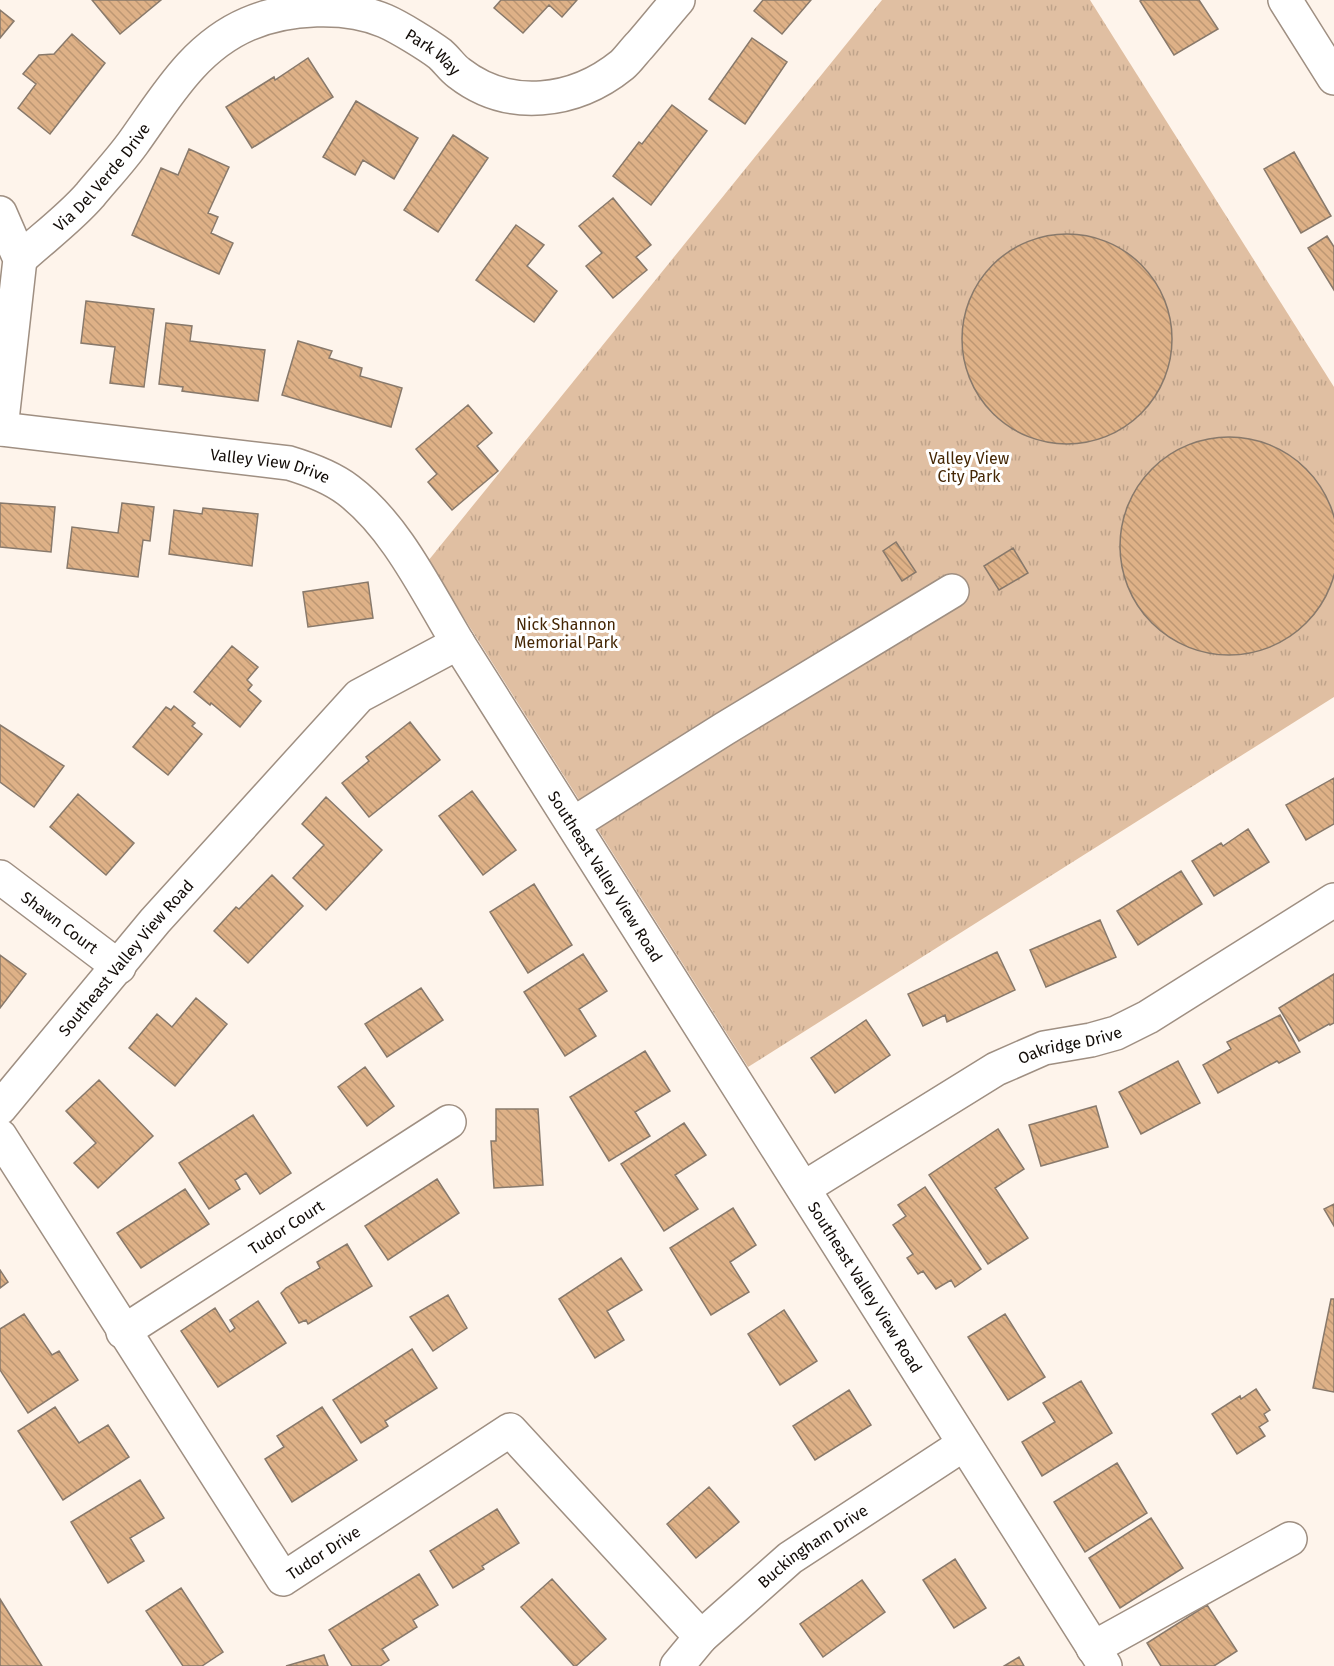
<svg xmlns="http://www.w3.org/2000/svg" width="1334" height="1666" font-family="'Fira Sans',sans-serif">
<style>
.park{fill:url(#park-tufts)}
.building{fill:url(#building-back-hatch);stroke:#88796b;stroke-width:1.5}
.lines{fill:none;stroke-linecap:round;stroke-linejoin:round}
.minor-casing{stroke:#9f8f82;stroke-width:36}
.minor{stroke:#fff;stroke-width:33}
.labels{text-anchor:middle;stroke-width:6;stroke-linejoin:round;paint-order:stroke}
.street-label{font-size:16px;fill:#120c08;stroke:#fff}
.park-label{font-size:16px;fill:#452705;stroke:#fff}
</style>
<defs>
<pattern id="park-tufts" width="24" height="20" patternUnits="userSpaceOnUse" patternTransform="scale(1.5)"><rect width="24" height="20" fill="#e0bfa2"/><path d="M3 7l-1-3M5 7V3M7 7l1-3M15 17l-1-3M17 17v-4M19 17l1-3" fill="none" stroke="#bfa38a"/></pattern>
<pattern id="building-back-hatch" width="6" height="6" patternUnits="userSpaceOnUse" patternTransform="scale(1.5)"><rect width="6" height="6" fill="#deb187"/><path d="M-1 5l2 2M0 0l6 6M5-1l2 2" fill="none" stroke="#bd9773"/></pattern>
</defs>
<rect width="100%" height="100%" fill="#fef4eb"/>
<path class="park" d="M882,0H1090L1334,387V697L748,1067L428,561Z"/>
<path class="building" d="M92,0H161L120,34Z
M501,0H577L562,17L549,5L523,33L494,8Z
M763,0H811L782,34L754,11Z
M1142,0H1199L1218,29L1174,55L1140,1Z
M0,10L14,21L0,38Z
M72,34L105,63L50,134L18,108L36,84L23,74L39,55L54,54Z
M752,38L787,62L745,124L709,99Z
M308,58L333,97L252,148L226,107L274,77L275,80Z
M356,101L418,138L394,179L363,160L355,175L323,157Z
M672,105L707,131L651,205L613,176L639,142L642,144Z
M453,135L488,158L438,232L404,210Z
M189,149L229,167L208,213L218,217L211,233L233,243L219,274L132,235L161,168L178,175Z
M1294,152L1331,216L1301,233L1264,169Z
M613,198L651,245L636,257L647,270L613,298L586,266L602,253L579,226Z
M516,225L544,245L527,266L557,291L534,322L476,280Z
M962 339a105 105 0 1 1 210 0a105 105 0 1 1-210 0Z
M1327,236L1334,247V290L1308,248Z
M86,301L154,309L144,387L110,383L115,347L81,343Z
M166,323L192,326L190,341L265,350L258,401L182,391L183,387L159,384Z
M298,341L332,351L329,358L362,368L360,376L402,388L391,427L282,395Z
M468,405L492,433L477,446L498,471L452,510L428,482L437,474L416,449Z
M1120 546a109 109 0 1 1 218 0a109 109 0 1 1-218 0Z
M0,503L55,507L51,552L0,547Z
M122,503L154,507L150,541L143,540L138,577L67,568L72,527L118,533Z
M203,508L258,514L252,566L169,554L174,510L202,514Z
M896,542L916,572L902,581L883,551Z
M1013,548L1028,573L999,590L984,566Z
M368,582L373,618L308,627L303,592Z
M232,646L258,667L247,680L252,685L248,690L261,701L240,727L211,703L210,705L194,692Z
M174,706L195,723L192,726L202,734L168,775L133,747L166,707L171,710Z
M410,722L440,760L369,817L342,783L369,761L366,757Z
M0,725L64,766L34,807L0,782Z
M1334,778V824L1306,840L1286,805Z
M472,791L516,850L483,875L439,816Z
M78,794L134,843L106,875L50,827Z
M326,797L382,850L326,910L293,878L324,845L302,824Z
M1248,829L1269,862L1214,896L1192,861L1221,843L1223,846Z
M1181,871L1202,904L1138,945L1117,911Z
M272,875L303,906L248,963L214,931L236,907L239,909Z
M534,884L572,945L528,973L490,912Z
M1100,920L1116,957L1046,987L1030,950Z
M997,952L1015,990L947,1022L945,1015L923,1026L908,994Z
M583,954L607,991L579,1009L596,1036L565,1056L524,992Z
M0,955L26,974L0,1008Z
M1334,974V1023L1330,1025L1329,1024L1299,1041L1279,1008Z
M421,988L443,1020L387,1057L365,1024Z
M196,998L227,1024L175,1086L129,1048L157,1014L172,1027Z
M1280,1015L1300,1052L1279,1063L1277,1061L1218,1093L1203,1065L1231,1049L1227,1042Z
M866,1020L890,1055L835,1093L811,1058Z
M645,1051L670,1091L635,1112L650,1136L609,1161L570,1097Z
M1178,1061L1200,1103L1141,1134L1119,1092Z
M365,1067L394,1106L367,1126L338,1087Z
M99,1080L153,1136L98,1188L74,1163L96,1143L66,1111Z
M1096,1106L1108,1147L1041,1166L1029,1125Z
M496,1109H538L543,1185L494,1188L491,1141H496Z
M253,1115L291,1173L260,1194L246,1173L235,1180L240,1189L209,1209L179,1163Z
M684,1123L706,1155L675,1175L698,1209L664,1231L621,1164Z
M998,1129L1024,1169L995,1188L1028,1238L988,1264L929,1175Z
M437,1179L459,1213L388,1260L365,1226Z
M925,1187L981,1269L955,1287L951,1280L936,1289L923,1271L918,1274L907,1258L913,1254L893,1225L906,1216L898,1205Z
M185,1189L209,1224L141,1268L117,1233Z
M1334,1204V1226L1324,1209Z
M733,1208L756,1245L730,1262L749,1292L711,1315L670,1248Z
M347,1244L372,1286L308,1324L306,1320L299,1323L281,1293L286,1288L320,1268L317,1262Z
M621,1258L642,1290L607,1311L624,1340L595,1358L559,1299Z
M0,1270L8,1282L0,1288Z
M448,1295L467,1328L433,1351L410,1317Z
M1331,1299H1334V1392L1313,1388Z
M258,1301L286,1343L218,1387L181,1331L215,1308L230,1332L235,1328L230,1320Z
M784,1310L817,1361L780,1385L748,1334Z
M24,1314L52,1355L59,1351L78,1380L28,1413L0,1370V1329Z
M1005,1314L1045,1377L1008,1400L968,1337Z
M412,1349L437,1388L385,1421L388,1426L361,1443L333,1400Z
M1081,1381L1112,1433L1042,1476L1022,1442L1055,1422L1043,1403Z
M1256,1389L1270,1410L1264,1414L1268,1421L1259,1427L1265,1436L1237,1454L1212,1414L1240,1396L1241,1399Z
M849,1390L871,1425L815,1460L793,1426Z
M55,1407L79,1443L108,1425L129,1457L63,1500L18,1431Z
M322,1407L357,1460L292,1502L265,1459L284,1447L277,1436Z
M1117,1463L1147,1513L1085,1552L1054,1502Z
M140,1480L164,1518L130,1538L144,1561L108,1583L71,1522Z
M709,1487L739,1522L696,1558L667,1524Z
M497,1509L519,1543L482,1566L484,1569L453,1588L430,1551Z
M1151,1518L1183,1568L1120,1608L1089,1558Z
M955,1559L986,1608L954,1628L923,1580Z
M419,1574L438,1605L413,1620L417,1627L382,1649L389,1660L380,1666H352L329,1630Z
M552,1579L606,1639L576,1666H574L521,1607Z
M862,1580L885,1612L823,1657L800,1624Z
M181,1588L223,1652L202,1666H183L146,1611Z
M0,1599L42,1666H0Z
M1207,1605L1237,1651L1214,1666H1161L1147,1643Z
M324,1655L328,1666H286Z
M1019,1657L1024,1666H1004Z"/>
<g class="lines">
<defs>
<g id="minor">
<path d="M1285,0L1334,78"/>
<path d="M0,213L20,259L1,429"/>
<path id="s1" d="M20,259C43,238 70,218 90,195C104,178 120,161 133,143C166,97 194,47 248,24C287,7 346,4 385,21C399,27 428,45 440,54C447,60 452,68 459,73C509,112 575,103 622,65C628,60 634,51 640,45C653,30 665,15 678,0"/>
<path id="s2" d="M0,429L289,463C309,469 331,477 348,490C396,526 427,592 458,643L1105,1666"/>
<path d="M573,824L724,729L952,591"/>
<path id="s3" d="M0,877L119,967"/>
<path id="s4" d="M0,1108L155,921L359,696L458,643"/>
<path id="s5" d="M0,1136L283,1579L510,1430L701,1637"/>
<path id="s6" d="M804,1188L996,1069L1044,1048L1091,1040L1116,1033L1148,1017L1334,900"/>
<path id="s7" d="M123,1332L449,1122"/>
<path d="M1093,1648L1290,1539"/>
<path id="s8" d="M677,1666L701,1637L790,1558L964,1444"/>
</g>
</defs>
<use href="#minor" class="minor-casing"/>
<use href="#minor" class="minor"/>
</g>
<g class="labels">
<g class="street-label">
<text dy="6" stroke="none"><textPath href="#s1" startOffset="528">Park Way</textPath></text>
<text dy="6" stroke="none"><textPath href="#s1" startOffset="116">Via Del Verde Drive</textPath></text>
<text dy="6" stroke="none"><textPath href="#s2" startOffset="273">Valley View Drive</textPath></text>
<text dy="6" stroke="none"><textPath href="#s2" startOffset="822">Southeast Valley View Road</textPath></text>
<text dy="6" stroke="none"><textPath href="#s3" startOffset="75">Shawn Court</textPath></text>
<text dy="6" stroke="none"><textPath href="#s4" startOffset="196">Southeast Valley View Road</textPath></text>
<text dy="6" stroke="none"><textPath href="#s6" startOffset="304">Oakridge Drive</textPath></text>
<text dy="6" stroke="none"><textPath href="#s7" startOffset="194">Tudor Court</textPath></text>
<text dy="6" stroke="none"><textPath href="#s2" startOffset="1308">Southeast Valley View Road</textPath></text>
<text dy="6" stroke="none"><textPath href="#s8" startOffset="182">Buckingham Drive</textPath></text>
<text dy="6" stroke="none"><textPath href="#s5" startOffset="574">Tudor Drive</textPath></text>
</g>
<g class="park-label">
<text x="969" y="464">Valley View<tspan x="969" dy="18">City Park</tspan></text>
<text x="566" y="630">Nick Shannon<tspan x="566" dy="18">Memorial Park</tspan></text>
</g>
</g>
</svg>
